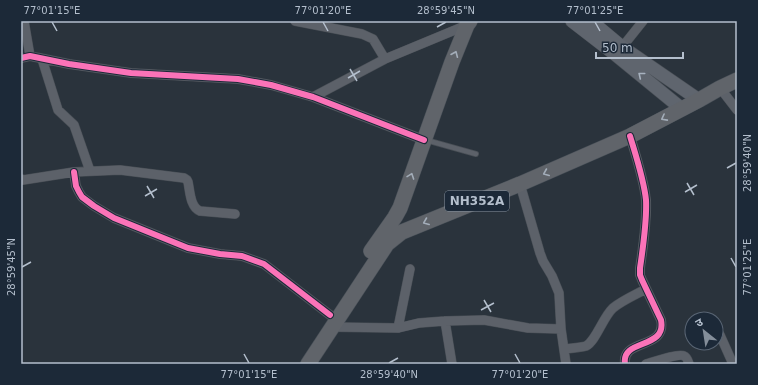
<svg xmlns="http://www.w3.org/2000/svg" width="758" height="385" font-family="'DejaVu Sans','Noto Sans Devanagari',sans-serif">
<style>
.lines{fill:none;stroke-linecap:round;stroke-linejoin:round}
.service-casing{stroke:#494f56;stroke-width:6}
.minor-casing{stroke:#494f56;stroke-width:10}
.secondary-casing{stroke:#494f56;stroke-width:14}
.trunk-casing{stroke:#474f57;stroke-width:16}
.service{stroke:#5c6169;stroke-width:4.5}
.minor{stroke:#5c6169;stroke-width:9}
.secondary{stroke:#5f656e;stroke-width:13}
.trunk{stroke:#60646a;stroke-width:15}
.cycleway-casing{stroke:#1c2938;stroke-width:8}
.cycleway{stroke:#fb73b8;stroke-width:6}
.oneway{stroke:#a3adb9}
.oneway2{stroke:#a7b2bf}
.ticks{fill:none;stroke:#b4bfcd;stroke-width:1.5}
.labels{text-anchor:middle;stroke-width:3.5;stroke-linejoin:round;paint-order:stroke}
.shield{fill:#1c2938;stroke:#8692a0;stroke-width:1}
.shield-label{font-size:12px;font-weight:bold;fill:#b4bfcd}
.neatline{fill:none;stroke:#b4bfcd;stroke-width:1.5}
.ticks-label{font-size:10px;text-anchor:middle;fill:#b4bfcd}
</style>
<rect width="100%" height="100%" fill="#2a333c"/>
<g class="lines">
<defs>
<path id="service" d="M426,140L476,154"/>
<path id="minor" d="M24,21L30,56
M295,21L362,34L373,39L385,59
M619,51L643,21
M21,58L30,56L69,64L131,73L238,79L271,85L313,97L424,140
M42,59L58,110L74,125L90,171
M720,88L737,110
M313,97L385,59L467,25
M74,172L76,186L79,192L82,197L94,206L114,218L188,248L220,254L242,256L264,264L330,315
M21,179L23,180L74,172L120,170L184,178L187,180L188,182C190,191 190,207 200,211L235,214
M520,184L540,253L543,261L552,276L559,293L561,329L566,364
M445,321L452,364
M332,327L398,328L419,323L445,321L484,320L528,328L561,329
M398,328L410,269
M720,335L733,364
M564,349C571,348 579,348 586,346C596,341 603,317 613,308C623,300 635,295 646,289
M625,364C621,338 667,350 661,320L642,280L640,275V268C643,248 647,221 646,200C644,180 636,156 630,136
M646,364C653,362 679,353 684,356C687,357 688,361 689,364"/>
<path id="secondary" d="M572,21L616,55L682,109
M591,21L622,47L699,100"/>
<path id="trunk" d="M371,251L395,217L400,208L452,62L467,25L470,21
M308,364L387,244L402,232L520,184L630,136L699,100L720,88L737,80"/>
</defs>
<use href="#service" class="service-casing"/>
<use href="#minor" class="minor-casing"/>
<use href="#secondary" class="secondary-casing"/>
<use href="#trunk" class="trunk-casing"/>
<use href="#service" class="service"/>
<use href="#minor" class="minor"/>
<use href="#secondary" class="secondary"/>
<use href="#trunk" class="trunk"/>
<defs>
<path id="cycleway" d="M21,58L30,56L69,64L131,73L238,79L271,85L313,97L424,140
M74,172L76,186L79,192L82,197L94,206L114,218L188,248L220,254L242,256L264,264L330,315
M625,364C621,338 667,350 661,320L642,280L640,275V268C643,248 647,221 646,200C644,180 636,156 630,136"/>
</defs>
<use href="#cycleway" class="cycleway-casing"/>
<use href="#cycleway" class="cycleway"/>
</g>
<defs><path id="oneway-chevron" d="M-2-3.5L2.5 0L-2 3.5" fill="none" stroke-width="1.6" stroke-linecap="round" stroke-linejoin="round"/></defs>
<g class="oneway">
<use href="#oneway-chevron" transform="translate(455 54) rotate(-67)"/>
<use href="#oneway-chevron" transform="translate(664 118) rotate(152)"/>
<use href="#oneway-chevron" transform="translate(546 173) rotate(157)"/>
<use href="#oneway-chevron" transform="translate(411 176) rotate(-70)"/>
<use href="#oneway-chevron" transform="translate(426 222) rotate(158)"/>
</g>
<use class="oneway2" href="#oneway-chevron" transform="translate(641 75) rotate(-141)"/>
<path class="ticks" d="M52,22L57,31M323,22L328,31M595,22L600,31M437,27L446,22M350,69L357,81M348,78L360,71M727,168L736,163M687,183L694,195M147,186L154,198M685,192L697,185M145,196L157,189M731,258L736,267M22,267L31,262M484,300L491,312M481,310L494,303M244,354L249,363M515,354L520,363M389,363L398,358"/>
<g class="labels">
<rect class="shield" x="445" y="191" width="64" height="20" rx="3"/>
<g class="shield-label">
<text x="477" y="205">NH352A</text>
</g>
</g>
<rect width="758" height="385" fill="none" stroke="#1c2938" stroke-width="44"/>
<g transform="translate(704 331) rotate(330)"><circle r="19" fill="#1c2938" stroke="#596574"/>
<path d="M0-3L7 15L0 10L-7 15Z" fill="#848e9a"/>
<text y="-6" font-size="11" font-weight="bold" text-anchor="middle" fill="#b4bfcd">उ</text>
</g>
<path d="M596 52v6h87v-6" fill="none" stroke="#b4bfcd" stroke-width="2"/>
<text x="602" y="52" font-size="12" fill="#b4bfcd" stroke="#1c2938" stroke-width="3" paint-order="stroke">50 m</text>
<rect x="22" y="22" width="714" height="341" class="neatline"/>
<g class="ticks-label">
<text x="52" y="14">77°01'15"E</text>
<text x="323" y="14">77°01'20"E</text>
<text x="446" y="14">28°59'45"N</text>
<text x="595" y="14">77°01'25"E</text>
<text transform="translate(747 163) rotate(-90)" y="4">28°59'40"N</text>
<text transform="translate(11 267) rotate(-90)" y="4">28°59'45"N</text>
<text transform="translate(747 267) rotate(-90)" y="4">77°01'25"E</text>
<text x="249" y="378">77°01'15"E</text>
<text x="389" y="378">28°59'40"N</text>
<text x="520" y="378">77°01'20"E</text>
</g>
</svg>
